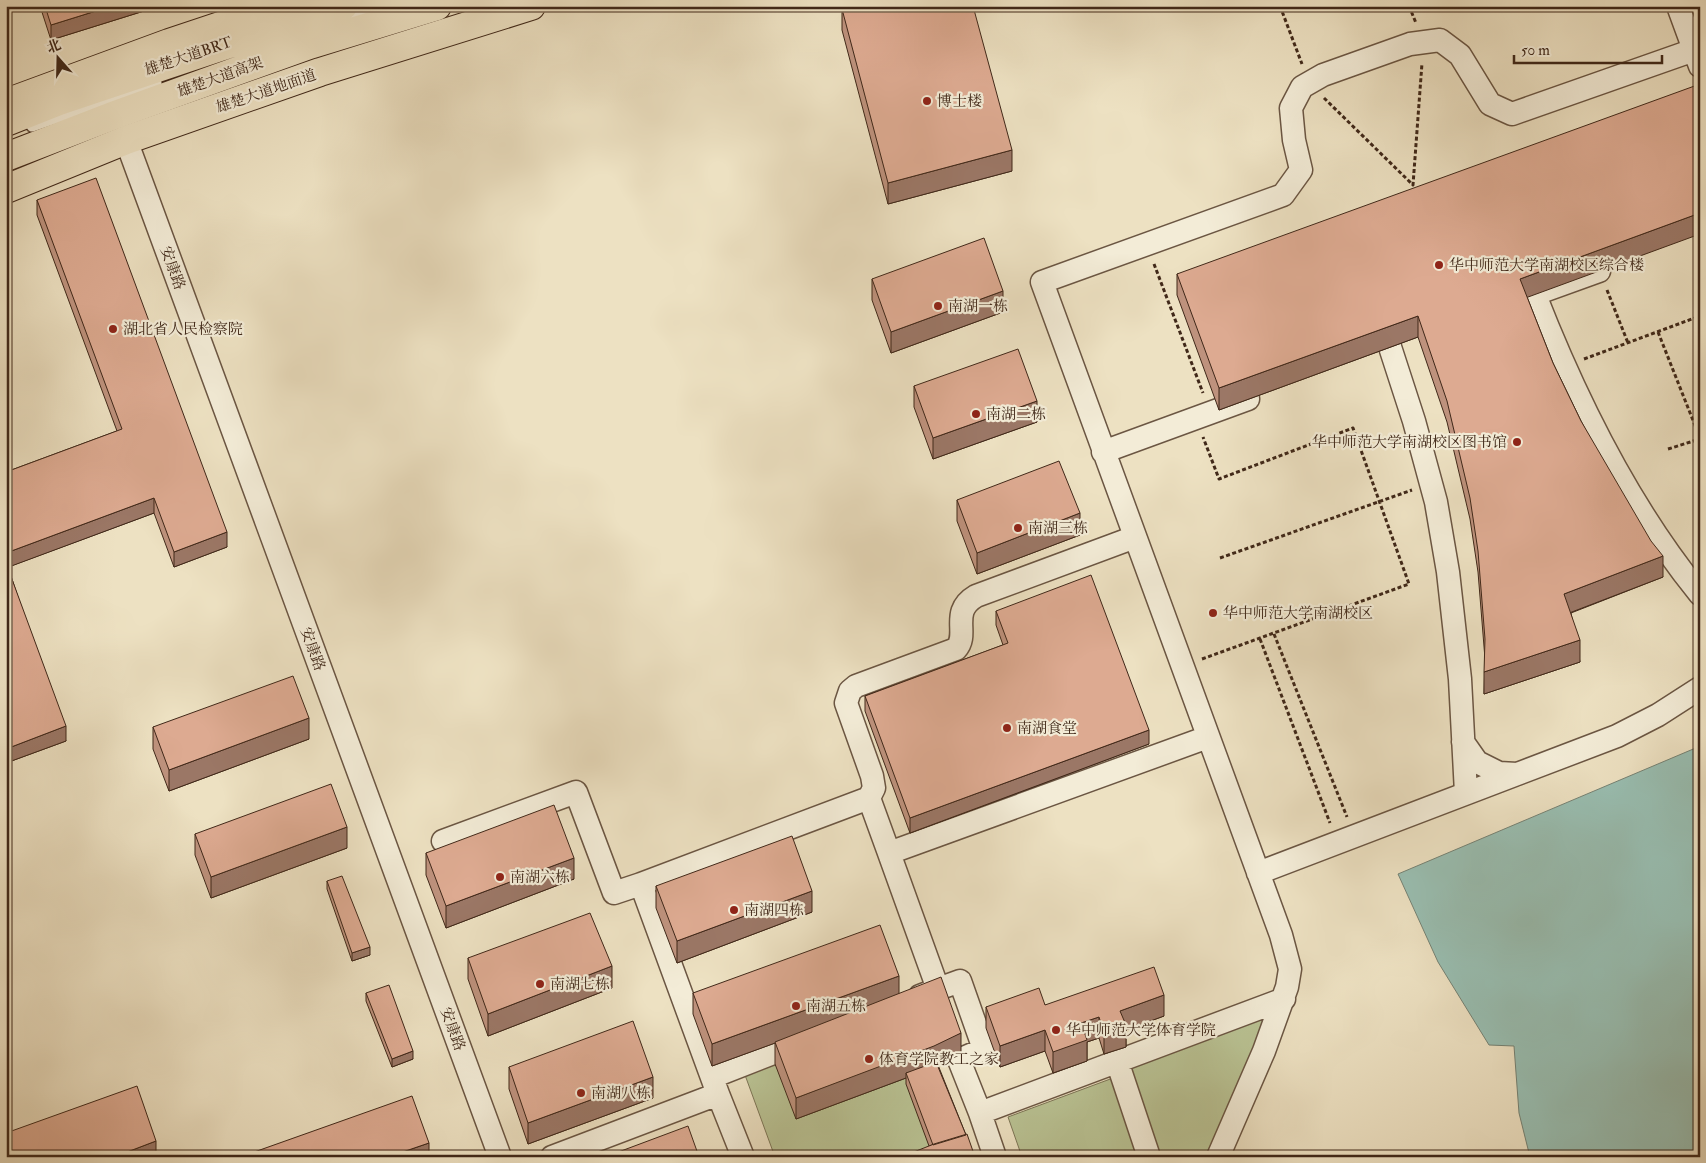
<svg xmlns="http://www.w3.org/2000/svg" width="1706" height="1163" font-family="'IM FELL Double Pica','Noto Serif SC',serif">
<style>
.green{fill:#b9c293;stroke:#7c7556}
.water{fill:#99beb1;stroke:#758274}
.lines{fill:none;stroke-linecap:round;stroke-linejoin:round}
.service-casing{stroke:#6b5643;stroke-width:14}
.minor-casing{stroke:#6b5643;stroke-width:25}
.primary-casing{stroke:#402819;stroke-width:30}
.trunk-casing{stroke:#402819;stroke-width:30}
.path{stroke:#402819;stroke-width:3;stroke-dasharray:4 2.5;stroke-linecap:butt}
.service{stroke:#f3ecd7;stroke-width:11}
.minor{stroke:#f3ecd7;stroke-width:22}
.primary{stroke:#ede1c2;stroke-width:28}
.trunk{stroke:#ede1c2;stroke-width:28}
.wall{fill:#be927d;stroke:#402819}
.shaded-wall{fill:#9b7766;stroke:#402819}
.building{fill:#ddaa91;stroke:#402819}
.poi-dot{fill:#8f2418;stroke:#f3ecd7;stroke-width:2}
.labels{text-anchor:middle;stroke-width:4.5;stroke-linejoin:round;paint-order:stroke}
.street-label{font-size:15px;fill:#402819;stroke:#f3ecd7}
.poi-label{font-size:15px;fill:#402819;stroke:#f3ecd7;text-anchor:start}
</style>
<rect width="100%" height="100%" fill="#ede1c2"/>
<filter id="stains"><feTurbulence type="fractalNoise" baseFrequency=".004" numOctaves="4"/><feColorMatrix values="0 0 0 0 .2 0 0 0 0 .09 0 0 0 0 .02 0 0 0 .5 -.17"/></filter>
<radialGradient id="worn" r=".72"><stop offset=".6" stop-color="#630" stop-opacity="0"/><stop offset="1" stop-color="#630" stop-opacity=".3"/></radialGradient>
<path class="green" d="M1266,1014L1264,1026L1206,1157H1156L1130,1067Z
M775,1064L934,1067L933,1157H775L745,1075Z
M1113,1078L1140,1157H1022L1008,1117Z"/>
<path class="water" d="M1698,747L1700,750V1157H1530L1519,1113L1514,1046L1489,1045L1438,962L1398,874Z"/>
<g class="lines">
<defs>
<path id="service" d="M339,20L380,6
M32,126L156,83"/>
<path id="minor" d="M1678,6L1700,66
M126,140L500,1157
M1535,295C1576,400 1628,506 1700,594
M1499,307L1599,271
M1390,347L1414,421L1436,502L1448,572L1460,679L1466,793
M1103,452L1248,399
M1463,742L1477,762L1499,773L1517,774
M869,798L889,853L1208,737
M443,841L576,792L614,893L641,884
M889,853L938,989L920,996
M1258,873L1617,736L1658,715L1700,688
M938,989L960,981L984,1049L959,1060L980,1113
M1117,1061L1149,1157
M712,1077L804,1041
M552,1157L718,1094
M743,1157L718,1094L641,884L869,798L874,788L872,776L846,703L850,691L856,686L956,649C970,634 949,612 976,596L1135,537
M995,1157L980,1113L1284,999
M1218,1157L1264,1051L1287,987L1290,969L1281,935L1042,282L1283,195L1301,170L1294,140L1291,108L1302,87L1323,75L1410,44L1440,40L1460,55L1490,104L1512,114L1694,50"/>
<path id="primary" d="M6,103L169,43L280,6
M6,189L126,140L320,72L531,6"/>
<path id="trunk" d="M6,122L59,101L343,6
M6,157L115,115L309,45L437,6"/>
</defs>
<use href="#service" class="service-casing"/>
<use href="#minor" class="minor-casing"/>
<use href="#primary" class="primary-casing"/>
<use href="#trunk" class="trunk-casing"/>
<path class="path" d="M1280,6L1302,64
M1409,6L1416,23
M1324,98L1413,185L1422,63
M1154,264L1203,393
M1607,290L1628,343
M1658,332L1700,438
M1584,359L1700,316
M1668,449L1700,439
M1220,558L1412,490
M1274,634L1347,817
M1260,639L1330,823
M1202,659L1409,584L1353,428L1219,479L1203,437"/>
<use href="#service" class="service"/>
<use href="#minor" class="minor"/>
<use href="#primary" class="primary"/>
<use href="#trunk" class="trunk"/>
</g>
<path class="wall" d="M40,6H160L51,40Z
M842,9L1012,171L888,204L842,30Z
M37,200L227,547L174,567L154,513L8,567L66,741L6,763V472L117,431L37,215Z
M1177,274L1527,297L1553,363L1581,421L1663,577L1571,613L1580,662L1484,694L1485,659L1478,572L1470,519L1447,422L1418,337L1219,410L1177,295Z
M872,279L1003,312L891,353L872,300Z
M914,386L1037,422L933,459L914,407Z
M957,500L1080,535L977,574L957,521Z
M996,611L1149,744L910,833L865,711V696L1003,645L996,625Z
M153,727L309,739L169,791L153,749Z
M195,834L347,848L211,898L195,855Z
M426,853L574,879L446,928L426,875Z
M327,881L370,955L352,961L327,889Z
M656,886L812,912L677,963L656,908Z
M468,958L612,988L488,1036L468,979Z
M366,993L413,1059L392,1067L366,1001Z
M693,993H899L961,1054L938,1065L966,1135L929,1146L906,1084V1078L796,1119L775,1064V1043L712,1066L693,1014Z
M1045,1005L1164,1016L1126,1030V1047L1104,1054L1099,1038L1087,1042V1061L1053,1073L1045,1051L1000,1067L986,1028V1007Z
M509,1067L653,1098L528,1144L509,1089Z"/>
<path class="shaded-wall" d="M112,6H160L51,40V25Z
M1012,150V171L888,204V183Z
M1700,213V234L1520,300V279Z
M1003,291V312L891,353V332Z
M1418,316V337L1219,410V388Z
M1037,401V422L933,459V438Z
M154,498V513L6,568V553Z
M1080,513V535L977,574V553Z
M227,532V547L174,567V552Z
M1663,556V577L1564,615V594Z
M1580,640V662L1484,694V672Z
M309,718V739L169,791V770Z
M66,726V741L6,763V749Z
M1149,730V744L910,833V818Z
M347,827V848L211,898V877Z
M574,858V879L446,928V906Z
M812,891V912L677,963V941Z
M370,947V955L352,961V953Z
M612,966V988L488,1036V1014Z
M899,976V998L712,1066V1044Z
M1164,995V1016L1126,1030V1047L1104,1054V1033L1120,1011Z
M1099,1017V1038L1087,1042V1061L1053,1073V1052L1081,1023Z
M1045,1030V1051L1000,1067V1046Z
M961,1033V1054L934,1067L906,1073V1078L796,1119V1098Z
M413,1051V1059L392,1067V1059Z
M653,1077V1098L528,1144V1123Z
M156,1141V1156L114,1157Z
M429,1143V1157H388Z
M698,1154V1157H690Z"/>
<path class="building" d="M45,6H112L51,25Z
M852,6H973L1012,150L888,183L842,9Z
M1700,84V213L1520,279L1553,363L1581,421L1651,541L1663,556L1564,594L1580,640L1484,672L1485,639L1478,551L1470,498L1447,401L1418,316L1219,388L1177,274Z
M96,178L227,532L174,552L154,498L6,553V472L122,429L37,200Z
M984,238L1003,291L891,332L872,279Z
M1018,349L1037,401L933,438L914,386Z
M1059,461L1080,513L977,553L957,500Z
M6,563L66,726L6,749Z
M1091,575L1149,730L910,818L865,696L1008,643L996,611Z
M293,676L309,718L169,770L153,727Z
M331,784L347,827L211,877L195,834Z
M554,805L574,858L446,906L426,853Z
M792,836L812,891L677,941L656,886Z
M342,876L370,947L352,953L327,881Z
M590,913L612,966L488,1014L468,958Z
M880,925L899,976L712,1044L693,993Z
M1154,967L1164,995L1120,1011L1126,1025L1104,1033L1099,1017L1081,1023L1087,1040L1053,1052L1045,1030L1000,1046L986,1007L1039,988L1045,1005Z
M941,977L961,1033L934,1046L796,1098L775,1042Z
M389,985L413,1051L392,1059L366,993Z
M633,1021L653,1077L528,1123L509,1067Z
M936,1062L966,1135L933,1145L906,1073Z
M137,1086L156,1141L114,1157H6V1133Z
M412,1096L429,1143L388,1157H243V1156Z
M688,1126L698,1154L690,1157H605Z
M967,1134L975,1157H901L934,1144Z"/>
<g class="poi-dot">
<circle cx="927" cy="101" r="5"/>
<circle cx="1439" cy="265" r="5"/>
<circle cx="938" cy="306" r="5"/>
<circle cx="113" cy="329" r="5"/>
<circle cx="976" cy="414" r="5"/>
<circle cx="1517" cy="442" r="5"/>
<circle cx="1018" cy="528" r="5"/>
<circle cx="1213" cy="613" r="5"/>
<circle cx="1007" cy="728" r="5"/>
<circle cx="500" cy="877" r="5"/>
<circle cx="734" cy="910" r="5"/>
<circle cx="540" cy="984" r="5"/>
<circle cx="796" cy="1006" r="5"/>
<circle cx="1056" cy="1030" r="5"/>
<circle cx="869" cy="1059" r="5"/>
<circle cx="581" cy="1093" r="5"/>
</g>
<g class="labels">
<g class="street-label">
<text transform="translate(188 56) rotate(-19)" y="5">雄楚大道BRT</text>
<text transform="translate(220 77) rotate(-20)" y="5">雄楚大道高架</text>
<text transform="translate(266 91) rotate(-19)" y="5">雄楚大道地面道</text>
<text transform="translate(173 268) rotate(70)" y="5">安康路</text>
<text transform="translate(313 649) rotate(70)" y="5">安康路</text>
<text transform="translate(453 1029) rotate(70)" y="5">安康路</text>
</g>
<g class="poi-label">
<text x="937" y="106">博士楼</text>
<text x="1449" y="270">华中师范大学南湖校区综合楼</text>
<text x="948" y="311">南湖一栋</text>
<text x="123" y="334">湖北省人民检察院</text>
<text x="986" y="419">南湖二栋</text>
<text x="1507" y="447" text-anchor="end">华中师范大学南湖校区图书馆</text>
<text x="1028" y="533">南湖三栋</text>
<text x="1223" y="618">华中师范大学南湖校区</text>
<text x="1017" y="733">南湖食堂</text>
<text x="510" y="882">南湖六栋</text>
<text x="744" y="915">南湖四栋</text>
<text x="550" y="989">南湖七栋</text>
<text x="806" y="1011">南湖五栋</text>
<text x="1066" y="1035">华中师范大学体育学院</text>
<text x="879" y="1064">体育学院教工之家</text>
<text x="591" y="1098">南湖八栋</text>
</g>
</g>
<rect width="1706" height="1163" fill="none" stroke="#ede1c2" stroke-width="25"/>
<rect x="8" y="8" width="1691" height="1148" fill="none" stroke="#402819" stroke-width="2.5"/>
<rect x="12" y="12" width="1681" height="1138" fill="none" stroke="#402819"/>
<g transform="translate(58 58) rotate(340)" stroke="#f3ecd7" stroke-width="4" paint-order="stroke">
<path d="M0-4L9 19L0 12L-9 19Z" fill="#402819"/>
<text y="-8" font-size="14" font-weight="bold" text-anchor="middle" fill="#402819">北</text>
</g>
<path d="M1514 55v8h148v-8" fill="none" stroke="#402819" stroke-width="2.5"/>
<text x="1521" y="55" font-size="15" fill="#402819" stroke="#f3ecd7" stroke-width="4" paint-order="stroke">50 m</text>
<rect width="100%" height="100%" filter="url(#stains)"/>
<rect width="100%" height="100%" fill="url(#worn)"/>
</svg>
